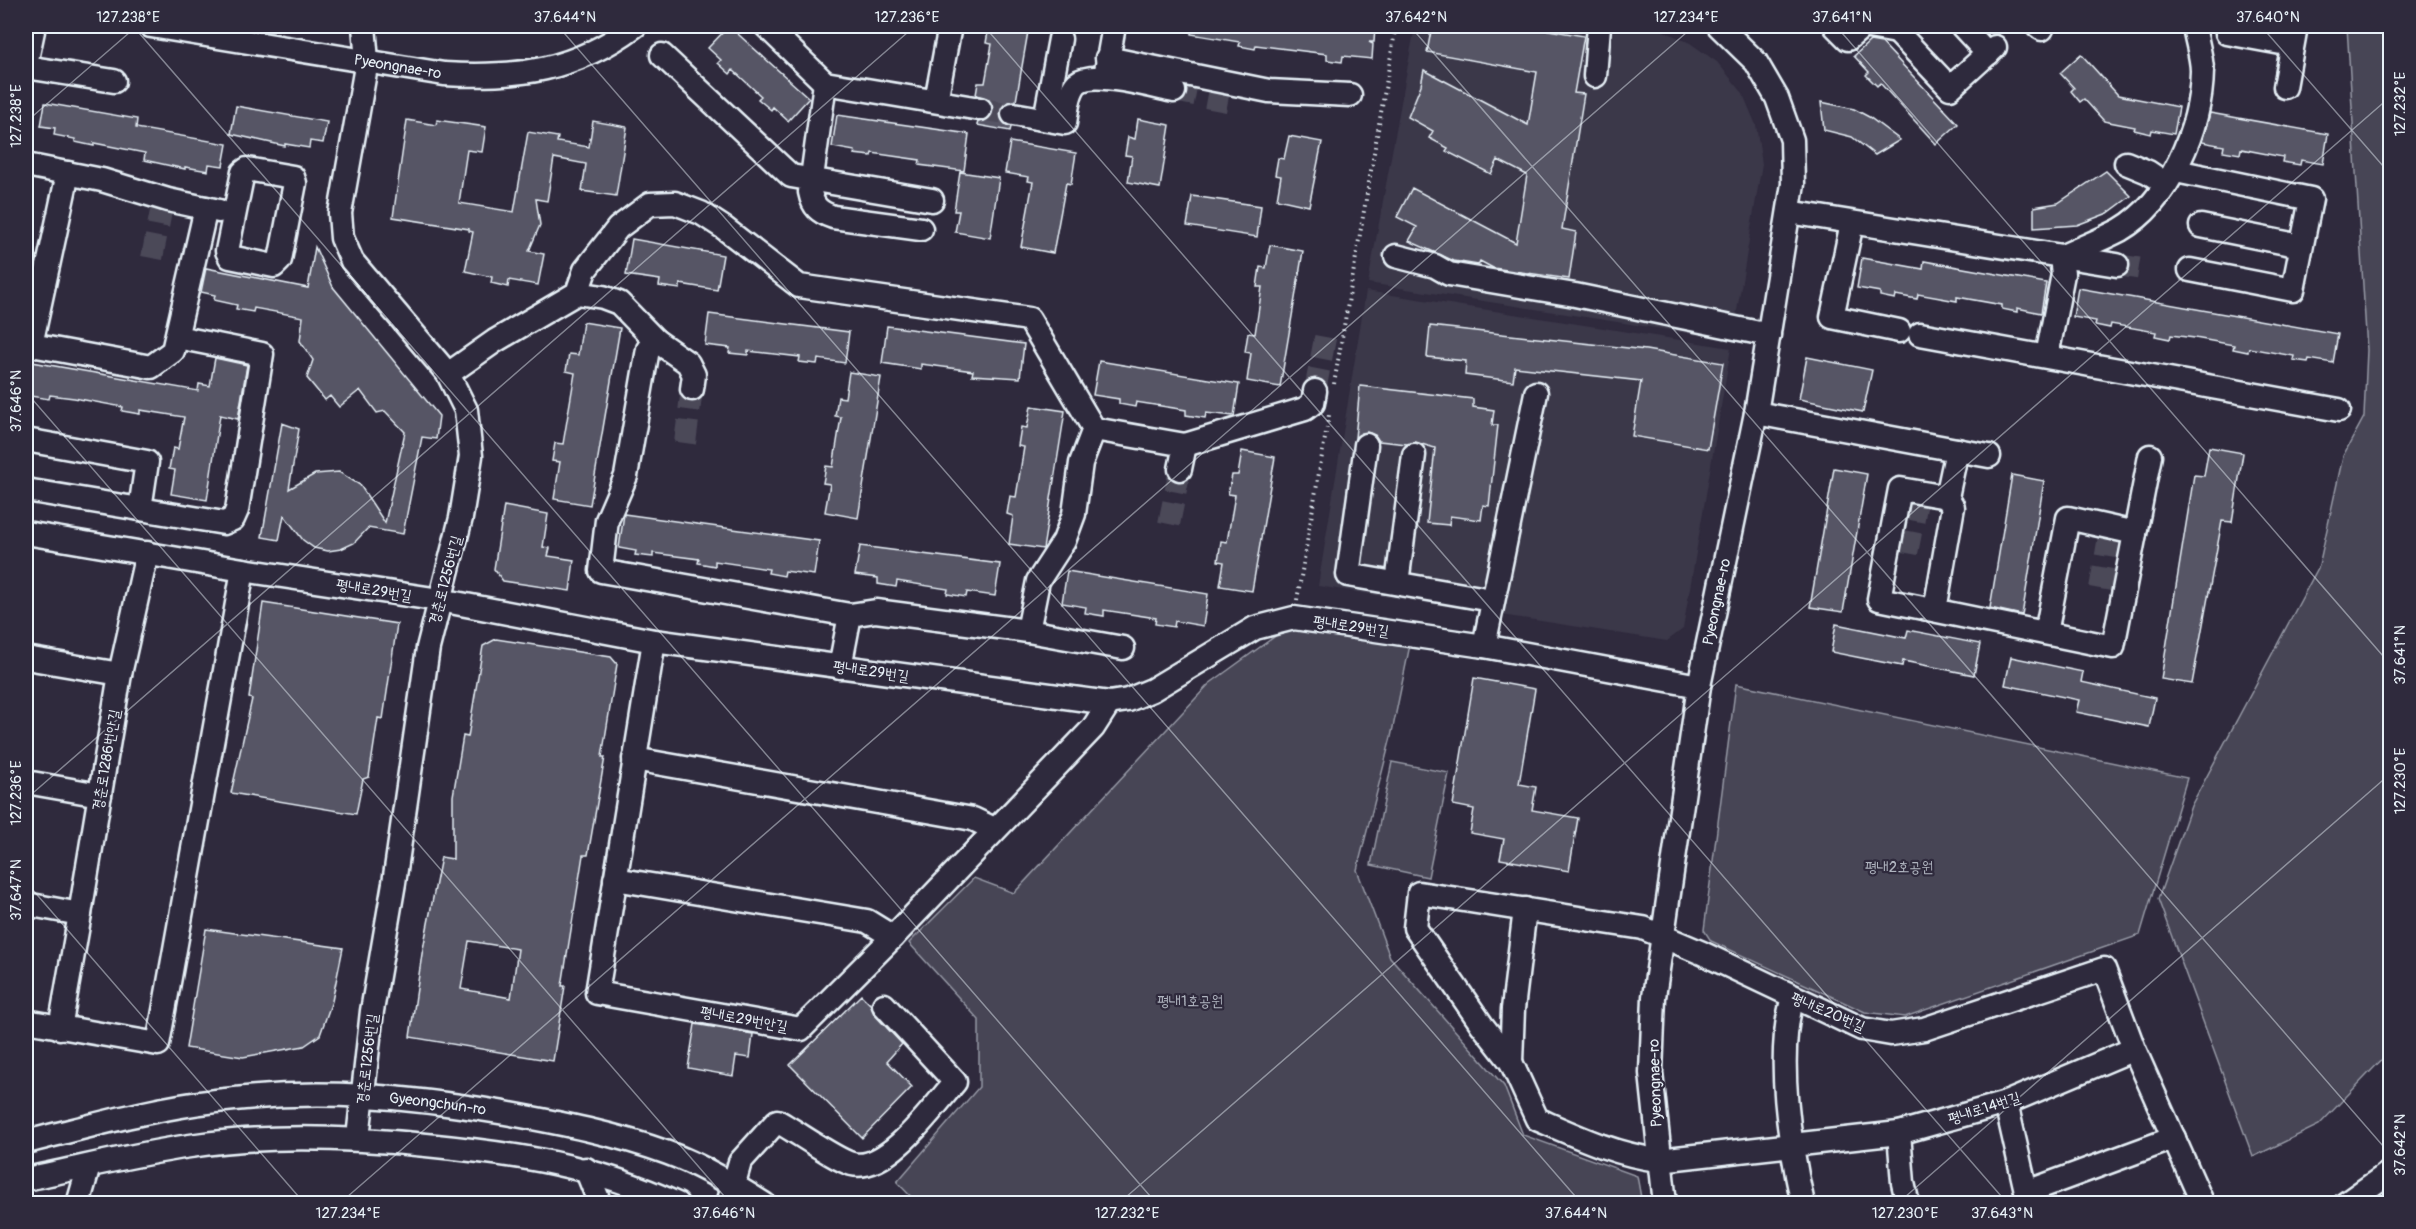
<svg xmlns="http://www.w3.org/2000/svg" width="2416" height="1229" font-family="Pangolin,'Poor Story',sans-serif">
<style>
.built{fill:#3b3749}
.green{fill:#464455;stroke:#979aa6;stroke-width:1.5}
.building{fill:#575565;stroke:#e8f1f8;stroke-width:1.5;fill-rule:evenodd}
.lines{fill:none;stroke-linecap:round;stroke-linejoin:round}
.minor-tunnel{stroke:#4b4859;stroke-width:22;stroke-dasharray:22 11;stroke-linecap:butt}
.minor-casing{stroke:#e8f1f8;stroke-width:27}
.path{stroke:#e8f1f8;stroke-width:4;stroke-dasharray:1.5 4.5;stroke-linecap:butt}
.minor{stroke:#2f2a3d;stroke-width:22}
.ticks{fill:none;stroke:#e8f1f8;stroke-width:1.5;stroke-opacity:0.45}
.labels{text-anchor:middle;stroke-width:4.5;stroke-linejoin:round;paint-order:stroke}
.street-label{font-size:15px;fill:#e8f1f8;stroke:#2f2a3d}
.park-label{font-size:15px;fill:#afb4bf;stroke:#2f2a3d}
.neatline{fill:none;stroke:#e8f1f8;stroke-width:2}
.ticks-label{font-size:15px;text-anchor:middle;fill:#e8f1f8}
</style>
<rect width="100%" height="100%" fill="#2f2a3d"/>
<filter id="ink" filterUnits="userSpaceOnUse"><feTurbulence type="fractalNoise" baseFrequency=".0167" numOctaves="2"/><feDisplacementMap in="SourceGraphic" scale="12" xChannelSelector="R" yChannelSelector="G"/><feConvolveMatrix kernelMatrix="1 2 1 2 8 2 1 2 1" color-interpolation-filters="sRGB"/></filter>
<g filter="url(#ink)">
<path class="built" d="M1415,26H1653L1690,43L1717,62L1742,92L1756,125L1762,164L1732,340L1368,283Z
M1366,291L1731,348L1683,629L1667,641L1318,586Z"/>
<path class="green" d="M2347,26H2390V1051L2319,1125L2253,1157L2158,899L2191,806L2319,566L2343,456L2364,417L2367,350Z
M1292,624L1411,640L1391,737L1357,870L1390,957L1504,1086L1523,1135L1637,1176L1642,1203L918,1204L897,1182L979,1087V1020L909,943L974,878L1014,893L1209,684Z
M1736,684L2187,778L2140,935L1905,1017L1865,1012L1711,941L1704,930Z
M1392,762L1449,773L1428,877L1371,865Z"/>
<path class="building" d="M729,26L809,98L788,121L773,107L771,110L758,99L761,96L733,70L730,74L718,63L721,60L708,48Z
M989,26H1029L1016,101L1008,102L1000,111L1001,119L1011,127L1010,131L977,125L978,122L990,118L993,111L989,99L976,95L978,83H985L992,44L986,43Z
M1192,26H1368L1375,27L1374,42H1369L1373,44L1372,59L1343,56L1342,62L1327,60V54L1256,45L1255,49L1239,46L1240,42L1191,34Z
M1432,26H1525L1584,36L1574,93L1584,94L1562,229L1576,232L1569,279L1493,268L1480,261L1478,265L1454,261L1409,241L1417,227L1397,217L1412,188L1516,243L1527,175L1498,160L1491,174L1446,151L1448,148L1429,138L1433,131L1408,117L1421,85L1424,70L1528,125L1537,72L1427,52Z
M1870,41L1882,43L1958,124L1936,144L1880,83L1877,86L1866,75L1869,72L1854,56Z
M2081,54L2118,95L2179,107L2174,134L2152,130L2151,134L2134,130L2135,127L2104,121L2084,99L2080,102L2071,91L2074,88L2060,73Z
M1821,102L1854,109L1869,117L1900,140L1875,155L1852,137L1824,130Z
M45,103L137,119L136,128L227,144L223,166L209,164L208,171L185,167V169L144,160L145,153L94,143V146L75,142V139L54,135L55,128L41,126Z
M236,106L327,122L323,143L310,141L309,148L285,144V146L231,134Z
M2210,113L2328,134L2323,164L2301,160L2300,165L2282,162L2283,157L2241,149L2240,154L2223,151L2224,146L2202,142Z
M837,115L969,134L964,171L919,165L920,160L872,153L871,156L854,154L855,151L832,147Z
M1138,119L1170,125L1160,188L1128,182L1132,156L1125,155L1128,137L1135,139Z
M407,120L436,125L437,120L486,127L482,152L467,150L459,203L514,212L528,132L558,137L557,142L589,147L593,121L627,127L616,196L582,191L586,164L554,158L547,201L536,199L540,225L529,251L544,254L538,285L509,280L508,287L491,283L492,277L465,271L473,232L469,231V229L393,217Z
M1289,136L1322,142L1309,206L1277,199L1281,176L1275,175L1278,158L1284,159Z
M1010,142L1076,153L1071,184L1066,183L1053,253L1021,247L1033,182L1028,181L1029,177L1005,173Z
M2106,171L2131,196L2108,213L2077,225L2034,228V207L2058,203Z
M960,172L999,178L990,238L955,232L959,211H954Z
M1192,196L1261,206L1257,237L1187,226Z
M632,239L723,255L717,290L680,284V289L659,286L660,280L626,275Z
M1270,245L1303,251L1280,387L1247,381L1251,353L1245,352L1248,333L1255,334L1262,287H1257L1260,267L1266,268Z
M315,247L333,287L439,416L436,439L422,437L403,534L368,528L354,543L341,549L328,551L314,548L303,540L284,515L279,540L262,537L282,423L299,429L289,489L315,474L339,472L360,485L385,523L405,432L385,411L377,413L360,390L339,407L330,396L325,400L307,378L313,360L300,341L303,317L254,308L253,312L236,309L237,305L214,300L215,295L201,292L206,268L308,288Z
M1862,258L1923,269L1924,261L2046,283L2041,313L2017,308V312L2002,309V305L1957,297V301L1918,294L1917,299L1896,295L1895,299L1880,296V292L1857,288Z
M2078,288L2338,334L2333,363L2309,359L2308,362L2293,360L2294,356L2249,348L2248,352L2233,349L2234,345L2195,338L2171,335L2170,339L2155,336L2156,332L2111,324L2110,328L2095,325L2096,321L2073,317Z
M709,314L849,332L845,363L818,359L817,364L799,362L800,357L748,351V355L729,353L730,348L705,345Z
M583,322L620,328L590,505L554,499L560,462L552,461L555,443L563,444L575,373L566,371L569,354L578,355Z
M887,326L1024,344L1020,378L972,375L973,371L921,364V369L882,363Z
M1430,326L1646,350L1723,363L1708,449L1632,436L1641,381L1515,367L1513,381L1465,375L1466,361L1427,357Z
M1807,357L1872,370L1863,412L1799,399Z
M215,358L247,365L238,419L220,415L207,500L171,494L175,470L169,469L173,448L178,449L184,417L140,410V414L122,411L123,407L74,398L50,395L49,399L30,396L31,392L26,391V361L198,391L199,384L210,386Z
M1099,361L1239,384L1234,416L1206,413L1205,418L1186,415V410L1136,402L1135,407L1119,404V399L1093,395Z
M849,372L881,377L858,518L825,512L830,484L823,483L826,466L833,467L841,417L835,416L838,397L845,398Z
M1360,386L1473,399V407L1494,410L1492,425H1498L1489,506L1483,505L1481,520L1450,516L1449,525L1427,523L1435,448L1415,442L1407,444L1379,441L1375,435L1367,432L1355,438Z
M1031,406L1065,411L1043,549L1009,544L1013,516L1007,514L1010,496L1016,497L1024,447L1018,446L1021,427L1027,428Z
M2209,447L2243,453L2232,522L2222,521L2192,684L2161,679L2194,475L2204,476Z
M1242,451L1275,457L1252,591L1220,586L1224,562L1218,561L1221,541L1227,542L1235,495L1228,494L1232,475H1238Z
M1834,468L1867,474L1843,612L1810,607Z
M2012,475L2044,481L2022,615L1990,608Z
M504,506L548,514L543,547L550,548L548,556L574,560L570,591L503,581L494,569Z
M624,514L819,541L814,575L785,571L784,576L768,573L769,569L715,561V566L698,563L699,559L653,553V557L635,555L636,551L619,548Z
M860,546L1000,564L995,596L967,592L966,597L947,594L948,589L897,581L896,587L878,584V578L855,575Z
M1067,571L1208,594L1203,626L1175,621L1174,627L1155,624L1156,618L1104,610V616L1085,613L1086,607L1062,603Z
M263,603L397,624L383,719L378,718L369,777L363,779L356,814L231,793L252,699L249,698Z
M1836,624L1906,638L1908,630L1980,644L1974,675L1903,661L1902,666L1831,652Z
M496,639L611,657L617,664L602,757H605L588,855H583L562,986H565L553,1061L410,1037L422,954L441,857L453,859V796L463,736L468,737L483,646ZM469,941L518,949L511,998L461,989Z
M2011,657L2083,672L2081,682L2155,698L2149,727L2076,712L2079,700L2005,685Z
M1474,678L1535,689L1519,784L1536,787L1532,810L1578,818L1569,871L1500,859L1504,839L1470,833L1474,809L1453,805Z
M206,929L343,948L332,1001L320,1035L304,1046L243,1057L186,1048Z
M861,995L871,1005L874,1014L902,1044L887,1061L912,1087L862,1138L790,1065Z
M695,1024L753,1034L750,1058L736,1056L733,1076L688,1068Z"/>
<g class="lines">
<path class="minor-tunnel" d="M1174,91L1237,103
M980,109L1013,114
M152,258L162,206
M2117,265L2149,270
M1315,391L1326,333
M685,443L692,389
M1169,524L1180,469
M1907,553L1917,502
M2100,589L2109,537"/>
<defs>
<g id="minor">
<path id="s1" d="M151,26L444,74C519,78 574,71 635,26"/>
<path d="M766,26L825,83L980,109"/>
<path d="M1835,26L1848,39L1863,26L1897,32L1904,26"/>
<path d="M1962,26L1988,54"/>
<path d="M2038,26L2042,29"/>
<path d="M1897,32L1950,88L1995,47"/>
<path d="M2227,33L2292,45"/>
<path d="M662,55L791,176L932,200"/>
<path d="M1107,58L1269,91L1350,95"/>
<path d="M26,64L34,26"/>
<path d="M26,67L114,81"/>
<path d="M1106,71L1114,26"/>
<path d="M1595,76L1599,26"/>
<path d="M825,83L810,192C813,207 819,212 833,217L921,229"/>
<path d="M2285,87L2296,26"/>
<path d="M936,101L950,26"/>
<path d="M1013,114L1065,123C1067,111 1068,92 1077,83C1093,69 1154,87 1174,91"/>
<path d="M1045,119L1060,39"/>
<path d="M2126,163L2148,172L2166,184"/>
<path d="M26,165L102,180L168,200L219,211"/>
<path d="M247,169L293,177L295,183L280,260L274,266L230,257L227,251L243,172Z"/>
<path d="M2176,171L2311,199L2293,290L2190,270"/>
<path d="M1789,212L2117,265"/>
<path d="M1852,223L1832,317L1899,331"/>
<path d="M2201,226L2301,246"/>
<path d="M1396,256L1435,266L1449,274L1575,295L1769,335"/>
<path d="M577,293L603,297L619,303L655,340L688,363L694,375L692,389"/>
<path d="M1920,334L2339,410"/>
<path d="M655,340L648,349L626,476L607,520L601,571L850,615L876,611L1028,631L1123,648"/>
<path d="M26,344L151,367L173,351L206,208"/>
<path d="M31,345L68,173"/>
<path d="M2047,356L2063,274L2061,257C2080,248 2101,240 2120,230C2170,201 2201,128 2202,71C2202,57 2196,40 2194,26"/>
<path d="M448,374L495,341L577,293L585,270L618,228L650,204L675,203L701,213L724,228L799,286L1029,319L1094,429L1185,445L1305,409L1313,403L1315,391"/>
<path d="M1756,413L1989,456"/>
<path d="M26,440L147,462L140,509"/>
<path d="M1366,445L1348,575L1492,600"/>
<path d="M1180,469L1185,445"/>
<path d="M26,490L224,523L233,519L237,510L262,354L177,337"/>
<path d="M1947,497L1957,450"/>
<path d="M26,533L243,570L440,600L654,641L1109,703L1128,700L1152,690L1255,628L1294,618L1484,646L1699,686"/>
<path d="M1397,583L1414,455"/>
<path d="M1935,610L1953,507L1947,497L1900,489L1879,599L2113,647L2150,456"/>
<path d="M1028,631L1038,581L1064,541L1074,514L1081,463L1094,429"/>
<path d="M2046,633L2068,518L2135,533"/>
<path d="M654,641L597,993L801,1029L893,937L1093,728L1109,703"/>
<path d="M1484,646L1536,393"/>
<path d="M26,658L120,674"/>
<path d="M840,667L850,615"/>
<path d="M634,759L973,819L994,829"/>
<path d="M26,782L100,795"/>
<path d="M615,879L867,921L893,937"/>
<path d="M26,904L80,914L120,674L147,553"/>
<path d="M1793,998C1775,1055 1790,1146 1803,1204"/>
<path d="M26,1021L158,1044L243,570"/>
<path d="M60,1028L80,914"/>
<path d="M2134,1049L2104,969L1924,1029L1891,1034L1862,1029L1702,953L1643,928L1419,893L1415,928L1482,1025L1511,1062L1537,1119C1576,1136 1616,1155 1659,1160L1899,1133L2006,1103L2134,1049L2203,1204"/>
<path d="M1511,1062L1513,1009L1525,909"/>
<path d="M2006,1103L2029,1204"/>
<path d="M1899,1133L1903,1183L1908,1204"/>
<path d="M358,1138L372,1011L394,883L428,648L461,518L471,456L466,410L448,374L352,261L342,238L340,213L367,61L364,26"/>
<path id="s2" d="M26,1142C88,1127 152,1108 216,1101C319,1088 404,1096 505,1113C560,1123 616,1134 668,1153C701,1165 734,1185 764,1204"/>
<path d="M586,1169L600,1204"/>
<path d="M26,1179C80,1168 135,1154 190,1146C268,1134 348,1137 426,1145C517,1154 594,1165 677,1204"/>
<path d="M2027,1192L2174,1138"/>
<path d="M78,1204L89,1166"/>
<path d="M728,1204L740,1162L777,1121C794,1130 836,1160 852,1164C887,1173 934,1106 955,1082L884,1005"/>
<path id="s3" d="M1665,1204L1651,1073L1654,997L1699,686L1756,413L1793,184L1792,140L1777,98L1756,62L1719,26"/>
<path d="M2345,1204L2390,1172"/>
</g>
</defs>
<use href="#minor" class="minor-casing"/>
<path class="path" d="M1334,384L1396,26
M1297,600L1329,415"/>
<use href="#minor" class="minor"/>
</g>
</g>
<path class="ticks" d="M133,26L1157,1204M558,26L1582,1204M984,26L2008,1204M1410,26L2390,1154M1836,26L2390,664M2261,26L2390,174M26,122L137,26M26,392L731,1204M26,799L915,26M26,882L305,1204M339,1204L1694,26M1118,1204L2390,97M1897,1204L2390,774"/>
<g class="labels">
<g class="street-label">
<text dy="5" stroke="none"><textPath href="#s1" startOffset="250">Pyeongnae-ro</textPath></text>
<text transform="translate(445 580) rotate(-75)" y="5">경춘로1256번길</text>
<text transform="translate(374 590) rotate(9)" y="5">평내로29번길</text>
<text dy="5" stroke="none"><textPath href="#s3" startOffset="608">Pyeongnae-ro</textPath></text>
<text transform="translate(1351 626) rotate(8)" y="5">평내로29번길</text>
<text transform="translate(871 671) rotate(8)" y="5">평내로29번길</text>
<text transform="translate(106 760) rotate(-80)" y="5">경춘로1286번안길</text>
<text transform="translate(1828 1012) rotate(23)" y="5">평내로20번길</text>
<text transform="translate(744 1019) rotate(10)" y="5">평내로29번안길</text>
<text transform="translate(367 1059) rotate(-83)" y="5">경춘로1256번길</text>
<text transform="translate(1655 1083) rotate(-92)" y="5">Pyeongnae-ro</text>
<text dy="5" stroke="none"><textPath href="#s2" startOffset="417">Gyeongchun-ro</textPath></text>
<text transform="translate(1984 1108) rotate(-18)" y="5">평내로14번길</text>
</g>
<g class="park-label">
<text x="1899" y="872">평내2호공원</text>
<text x="1190" y="1006">평내1호공원</text>
</g>
</g>
<rect width="2416" height="1229" fill="none" stroke="#2f2a3d" stroke-width="66"/>
<rect x="33" y="33" width="2350" height="1163" class="neatline"/>
<g class="ticks-label">
<text x="128" y="22">127.238°E</text>
<text x="565" y="22">37.644°N</text>
<text x="907" y="22">127.236°E</text>
<text x="1416" y="22">37.642°N</text>
<text x="1686" y="22">127.234°E</text>
<text x="1842" y="22">37.641°N</text>
<text x="2268" y="22">37.640°N</text>
<text transform="translate(2400 104) rotate(-90)" y="5">127.232°E</text>
<text transform="translate(16 116) rotate(-90)" y="5">127.238°E</text>
<text transform="translate(16 401) rotate(-90)" y="5">37.646°N</text>
<text transform="translate(2400 655) rotate(-90)" y="5">37.641°N</text>
<text transform="translate(2400 781) rotate(-90)" y="5">127.230°E</text>
<text transform="translate(16 793) rotate(-90)" y="5">127.236°E</text>
<text transform="translate(16 890) rotate(-90)" y="5">37.647°N</text>
<text transform="translate(2400 1145) rotate(-90)" y="5">37.642°N</text>
<text x="348" y="1218">127.234°E</text>
<text x="724" y="1218">37.646°N</text>
<text x="1127" y="1218">127.232°E</text>
<text x="1576" y="1218">37.644°N</text>
<text x="1905" y="1218">127.230°E</text>
<text x="2002" y="1218">37.643°N</text>
</g>
</svg>
